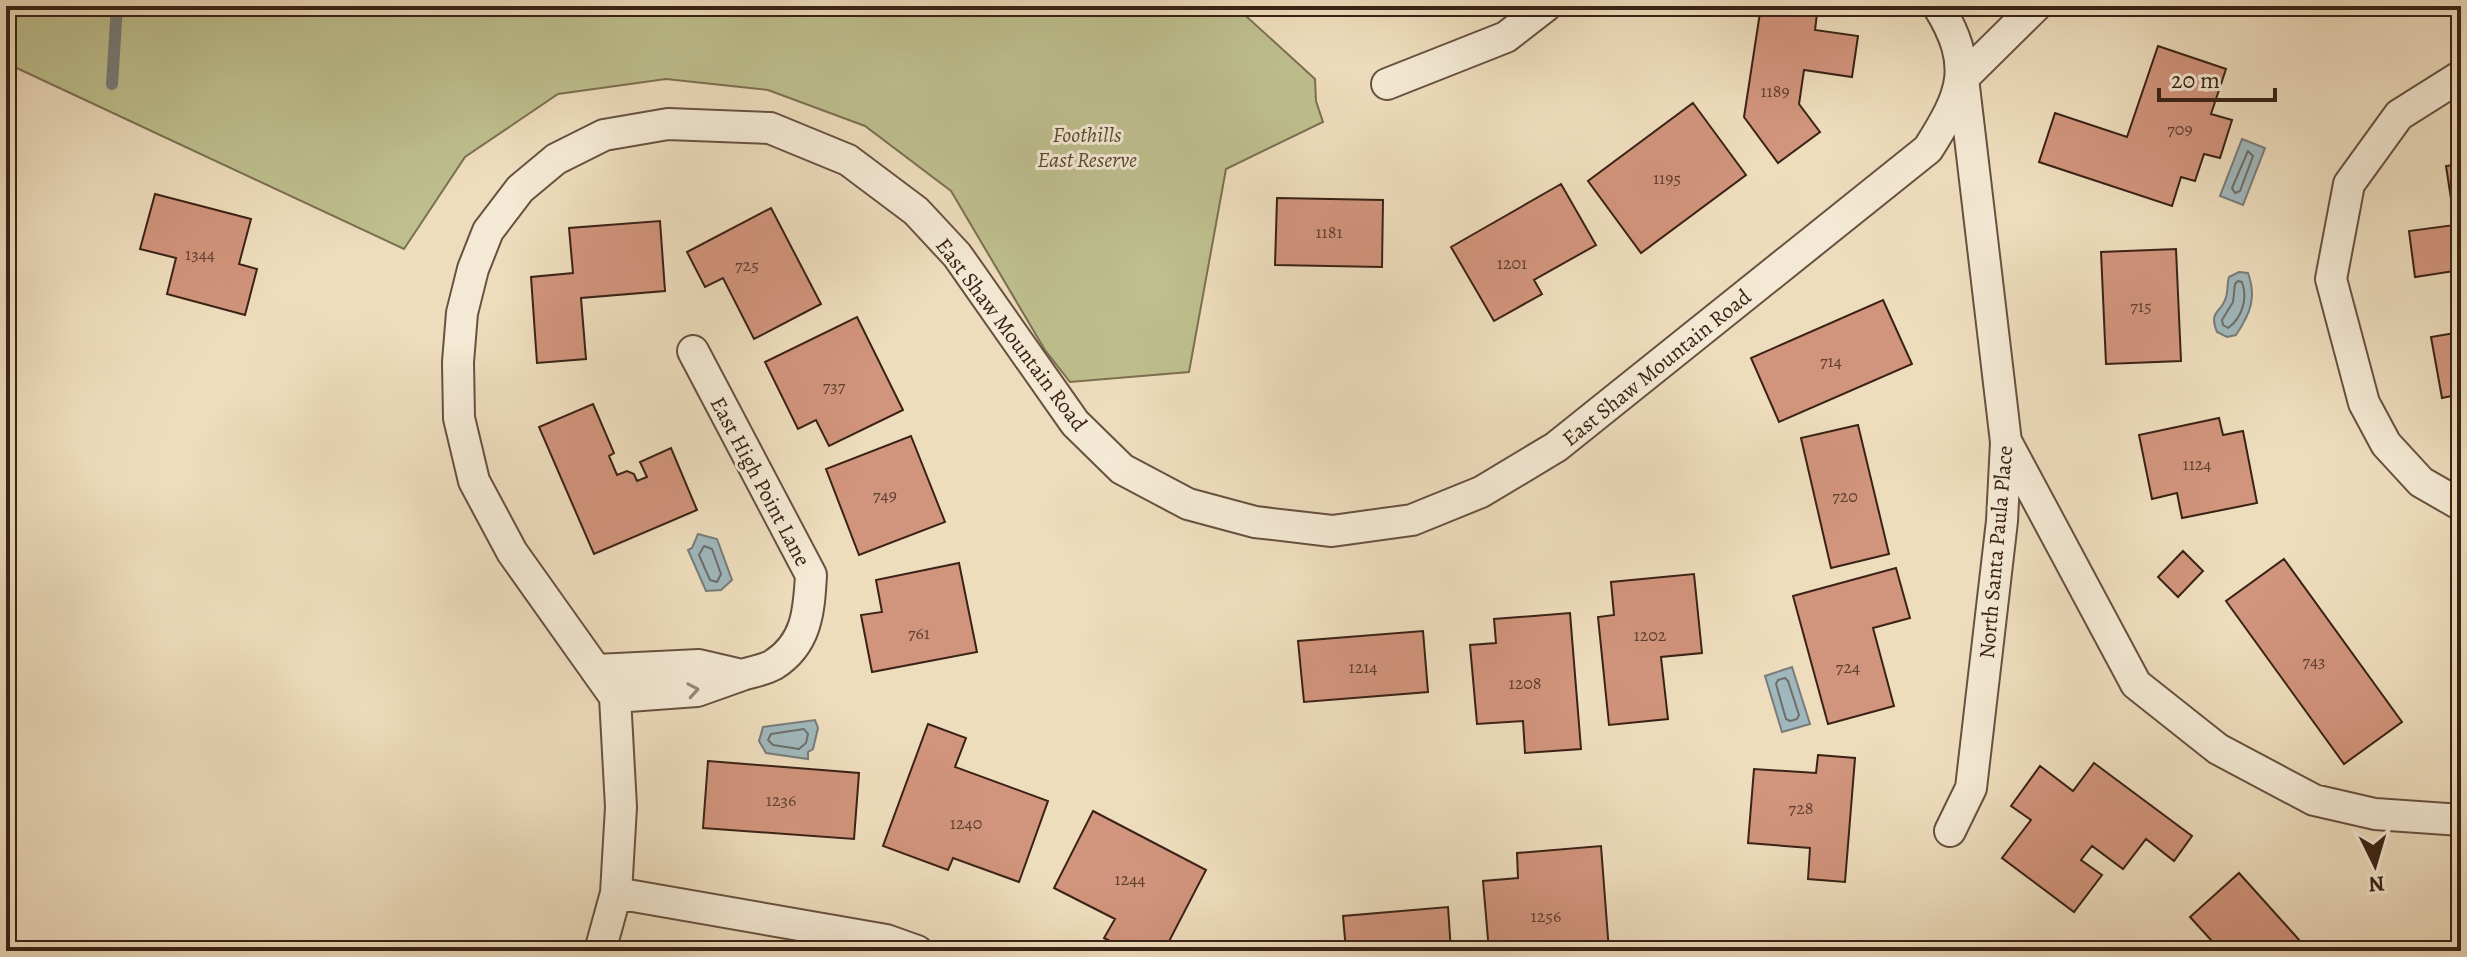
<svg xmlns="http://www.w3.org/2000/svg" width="2467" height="957" font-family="Alegreya,serif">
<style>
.green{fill:#bebf8e;stroke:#7c7052;stroke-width:2}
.water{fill:#a0b8bd;stroke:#777c7a;stroke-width:2}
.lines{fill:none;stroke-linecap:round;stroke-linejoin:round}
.shore{stroke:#6d6d6a;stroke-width:2}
.stream{stroke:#777c7a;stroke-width:12}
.building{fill:#d1947c;stroke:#3a2216;stroke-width:2}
.minor-casing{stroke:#675140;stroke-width:34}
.minor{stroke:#f4e9d4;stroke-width:30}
.oneway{stroke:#978675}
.labels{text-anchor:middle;stroke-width:6;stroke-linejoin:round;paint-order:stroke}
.number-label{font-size:18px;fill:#603e30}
.park-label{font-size:22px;font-style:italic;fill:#5b4934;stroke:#f4e9d4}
.street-label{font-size:22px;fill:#3a2216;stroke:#f4e9d4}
</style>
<rect width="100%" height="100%" fill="#eeddbd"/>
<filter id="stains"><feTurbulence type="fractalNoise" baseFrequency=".0025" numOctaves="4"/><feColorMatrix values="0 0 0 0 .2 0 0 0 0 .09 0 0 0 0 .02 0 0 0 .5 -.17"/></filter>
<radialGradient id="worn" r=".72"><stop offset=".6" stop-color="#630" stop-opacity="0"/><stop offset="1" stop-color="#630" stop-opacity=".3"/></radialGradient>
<path class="green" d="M6,6H1235L1315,79L1316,101L1323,122L1226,169L1189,372L1070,382L1045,350L951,191L865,126L768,90L666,79L558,94L465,157L404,249L6,63Z"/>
<path class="water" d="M2242,139L2265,148L2243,205L2220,196Z
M2239,272L2248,273C2257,298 2250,314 2236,335L2227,337L2217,332C2208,310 2222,313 2226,297C2228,291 2227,283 2229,277Z
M698,534L717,539L732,580L721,590L706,591L688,550L692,548Z
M1792,667L1810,724L1782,732L1765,676Z
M815,720L818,728L813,749L808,752V759L766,753L759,741L763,727Z"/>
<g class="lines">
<path class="shore" d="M2248,151L2253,156L2240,191L2235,193L2232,188Z
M2238,281L2242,282C2248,299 2242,318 2228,328L2223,325L2222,320L2233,302L2235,284Z
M704,546L712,549L721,574L717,582L710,580L699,555Z
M1785,678L1788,681L1799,715L1797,719L1790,721L1786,719L1776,684L1778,680Z
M804,729L808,734L806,743L799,749L773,745L768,740L771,734Z"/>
<path class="stream" d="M112,84L117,6"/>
</g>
<path class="building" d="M1761,6H1818L1815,30L1858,36L1852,77L1804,70L1799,104L1820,132L1778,163L1744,117Z
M2158,46L2226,69L2211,114L2232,120L2220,158L2204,154L2195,181L2181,177L2172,206L2039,162L2055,113L2127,137Z
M1693,103L1746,175L1641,253L1588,181Z
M2461,164V270L2415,277L2409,231L2455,225L2446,166Z
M1561,184L1596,245L1534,280L1542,294L1494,321L1451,247Z
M155,194L251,219L239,264L257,269L245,315L167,294L176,258L140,249Z
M1277,198L1383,200L1382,267L1275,265Z
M771,208L821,304L754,339L723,278L705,287L687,252Z
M660,221L665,291L581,298L586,359L537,363L531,277L573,273L569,228Z
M2176,249L2181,361L2106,364L2101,252Z
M1883,300L1912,364L1779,422L1751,358Z
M857,317L903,410L829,446L816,420L798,429L765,362Z
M2461,332V394L2442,398L2431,337Z
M593,404L614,453L609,456L617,475L627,471L634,474L637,481L647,477L640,462L671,448L697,510L594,554L539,427Z
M2219,418L2223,435L2243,431L2257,503L2182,518L2177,493L2152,499L2139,435Z
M1858,425L1889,554L1831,568L1801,438Z
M911,436L945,522L859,555L826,469Z
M2183,551L2203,571L2178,597L2158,577Z
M2284,559L2402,722L2344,764L2226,601Z
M959,563L977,652L872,672L861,615L882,612L876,580Z
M1896,568L1910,618L1873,628L1894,706L1828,724L1793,596Z
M1694,574L1702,653L1661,657L1668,719L1609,725L1598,617L1614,615L1611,582Z
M1570,613L1581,749L1525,753L1523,721L1477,724L1470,645L1496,643L1494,619Z
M1423,631L1428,692L1304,702L1298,641Z
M928,724L966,738L955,767L1048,801L1019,882L953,858L948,870L883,846Z
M1818,755L1855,758L1845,882L1808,879L1810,848L1748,843L1754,769L1816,773Z
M708,761L859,773L854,839L703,828Z
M2094,763L2192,836L2174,861L2146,839L2123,869L2092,846L2081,860L2102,875L2074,912L2002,858L2031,820L2011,806L2040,766L2073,791Z
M1093,811L1206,870L1164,951H1130L1104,938L1115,919L1054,888Z
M1601,846L1609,951H1489L1483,881L1518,878L1517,853Z
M2239,873L2309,951H2221L2190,917Z
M1448,907L1451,951H1346L1343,916Z"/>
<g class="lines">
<defs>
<path id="minor" d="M2461,76L2399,115L2349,184L2331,279L2364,403L2386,444L2421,482L2461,505
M1387,84L1506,37L1546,6
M693,351L811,575C809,611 807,644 773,665C764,670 752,672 742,675
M2007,443L2136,684L2218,749L2314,800L2375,814L2461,820
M596,670L699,665L742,675L697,691L615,697
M1950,831L1971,788L2002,521L2006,442L1963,78L2036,6
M616,893L886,940L917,951
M600,951L616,893L621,807L615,697L512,552L474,481L459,418L458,362L462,313L473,269L488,231L520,189L556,159L604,135L668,124L770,128L848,160L916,211L957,255L1075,423L1122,469L1188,504L1255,522L1332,531L1412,520L1481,492L1556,447L1928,149C1963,94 1975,66 1938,6"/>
</defs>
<use href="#minor" class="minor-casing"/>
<use href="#minor" class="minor"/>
</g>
<defs><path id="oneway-chevron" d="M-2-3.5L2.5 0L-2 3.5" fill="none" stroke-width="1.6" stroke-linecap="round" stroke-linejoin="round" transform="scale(2)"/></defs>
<use class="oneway" href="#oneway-chevron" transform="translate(693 690) rotate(-10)"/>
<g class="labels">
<g class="number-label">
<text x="1775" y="97">1189</text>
<text x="2180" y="135">709</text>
<text x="1667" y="184">1195</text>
<text x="1329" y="238">1181</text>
<text x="200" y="260">1344</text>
<text x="1512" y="269">1201</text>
<text x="747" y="271">725</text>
<text x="2141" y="312">715</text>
<text x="1831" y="367">714</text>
<text x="834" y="392">737</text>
<text x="2197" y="470">1124</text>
<text x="885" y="501">749</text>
<text x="1845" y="502">720</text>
<text x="919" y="639">761</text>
<text x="1650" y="641">1202</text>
<text x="2314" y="667">743</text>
<text x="1363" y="673">1214</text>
<text x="1848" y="673">724</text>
<text x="1525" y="689">1208</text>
<text x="781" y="806">1236</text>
<text x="1801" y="814">728</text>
<text x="966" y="829">1240</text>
<text x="1130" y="885">1244</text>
<text x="1546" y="922">1256</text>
</g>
<g class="park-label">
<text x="1087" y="142">Foothills<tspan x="1087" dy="25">East Reserve</tspan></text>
</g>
<g class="street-label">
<text transform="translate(1012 334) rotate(53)" y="8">East Shaw Mountain Road</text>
<text transform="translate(1656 367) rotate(-39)" y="8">East Shaw Mountain Road</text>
<text transform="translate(761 481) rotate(62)" y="8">East High Point Lane</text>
<text transform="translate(1995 552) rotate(-85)" y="8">North Santa Paula Place</text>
</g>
</g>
<rect width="2467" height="957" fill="none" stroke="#eeddbd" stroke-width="32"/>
<rect x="8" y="8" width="2451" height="941" fill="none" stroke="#3a2216" stroke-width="4"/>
<rect x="16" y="16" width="2435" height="925" fill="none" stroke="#3a2216" stroke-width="2"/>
<g transform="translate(2375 865) rotate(175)" stroke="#f4e9d4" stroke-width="6" paint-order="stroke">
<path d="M0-6L14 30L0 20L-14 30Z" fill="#3a2216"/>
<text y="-12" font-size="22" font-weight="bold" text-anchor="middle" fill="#3a2216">N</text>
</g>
<path d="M2159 88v12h116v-12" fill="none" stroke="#3a2216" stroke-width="4"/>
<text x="2171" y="88" font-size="24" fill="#3a2216" stroke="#f4e9d4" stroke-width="6" paint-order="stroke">20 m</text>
<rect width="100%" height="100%" filter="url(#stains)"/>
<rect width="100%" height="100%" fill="url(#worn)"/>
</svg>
